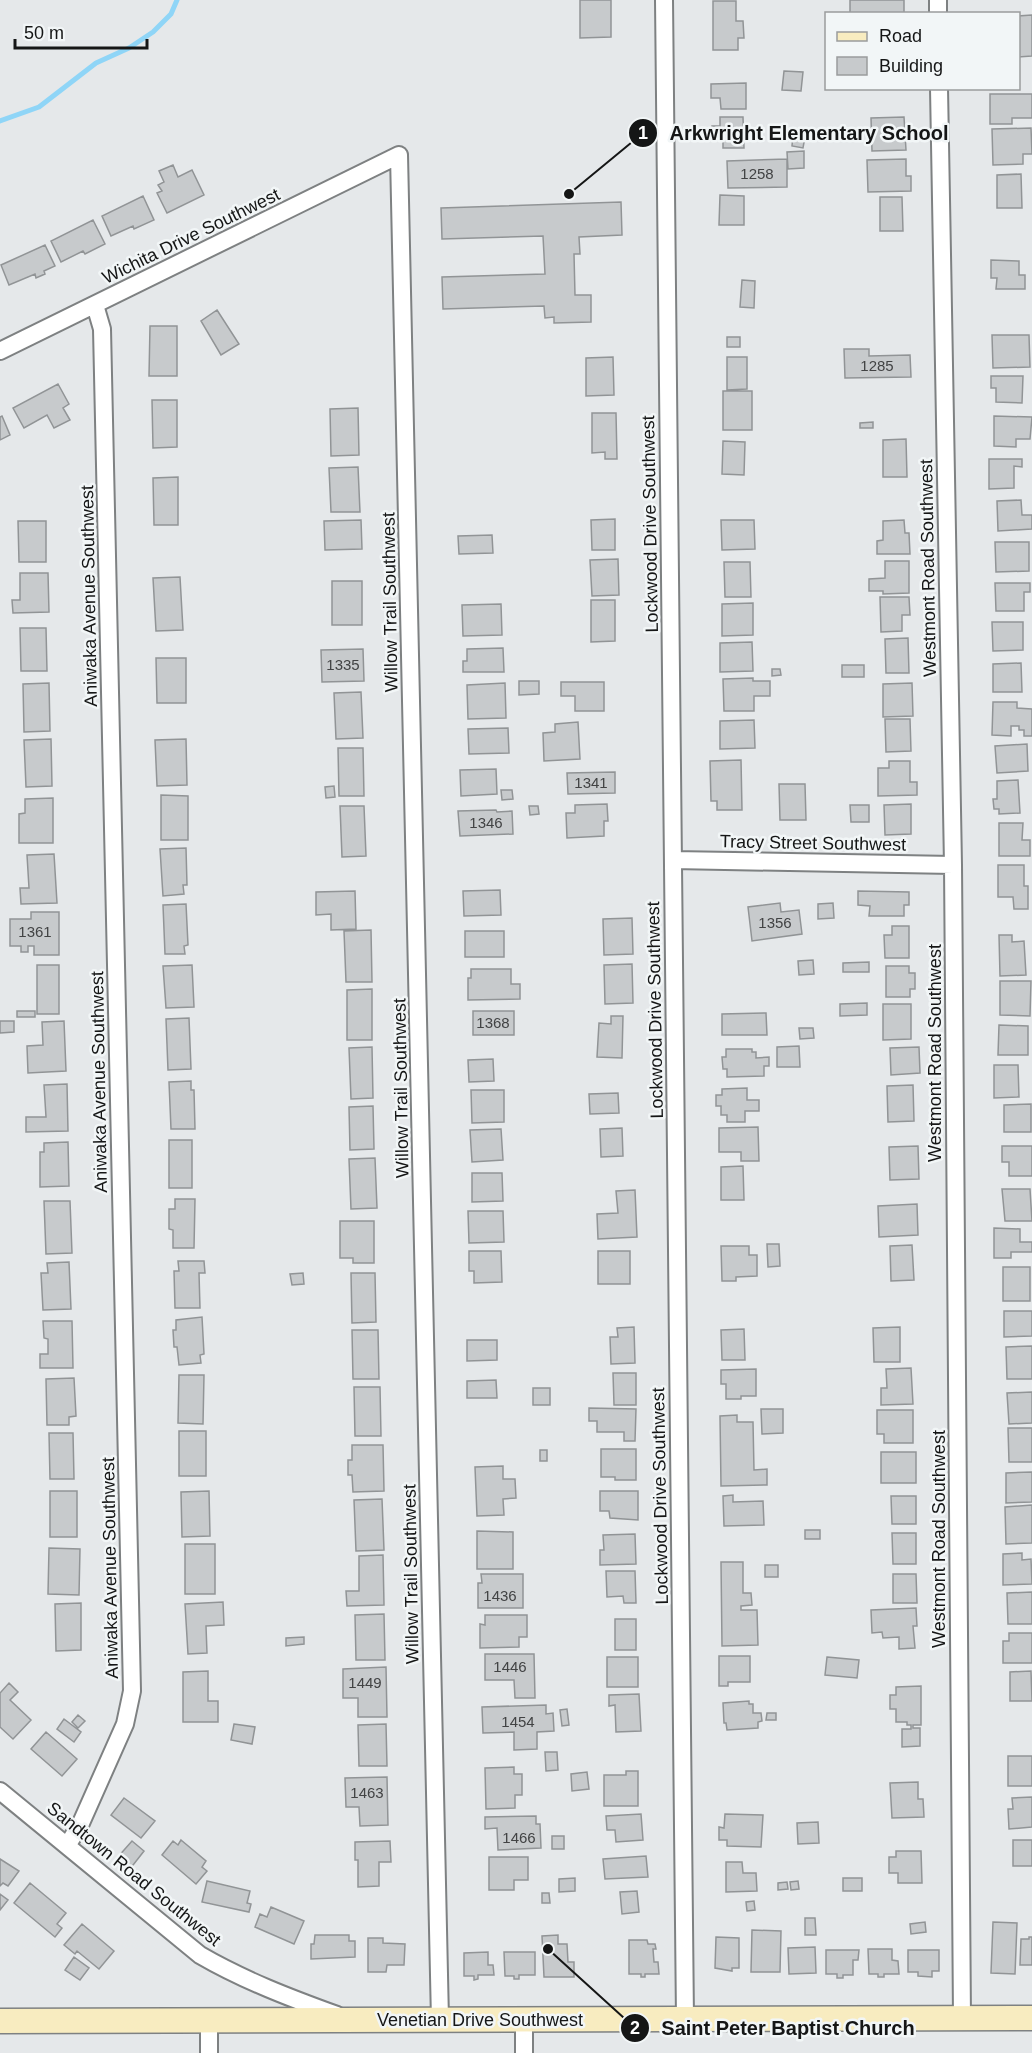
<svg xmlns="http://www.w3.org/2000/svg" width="1032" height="2053" font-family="Helvetica,sans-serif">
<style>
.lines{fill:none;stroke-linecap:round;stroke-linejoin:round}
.stream{stroke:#8fd5f7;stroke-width:5}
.building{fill:#c7cacc;stroke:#919496;stroke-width:1.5}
.street-casing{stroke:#7e8182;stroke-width:20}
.secondary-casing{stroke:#7e8182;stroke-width:27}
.street{stroke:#fff;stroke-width:16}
.secondary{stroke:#f8ecc0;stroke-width:24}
.labels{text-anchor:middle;stroke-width:5;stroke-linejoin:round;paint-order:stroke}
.number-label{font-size:15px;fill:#424344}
.street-label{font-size:18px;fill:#151616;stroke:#f2f6f7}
.leader{fill:none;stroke:#151616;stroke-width:2}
.callout-dot{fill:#151616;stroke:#f2f6f7;stroke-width:2}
.mark-label{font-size:18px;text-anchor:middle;font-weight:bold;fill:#fff}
.callout-label{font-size:20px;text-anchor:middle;font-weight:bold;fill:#151616;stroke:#f2f6f7;stroke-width:5;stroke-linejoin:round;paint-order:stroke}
</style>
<rect width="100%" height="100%" fill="#e5e8ea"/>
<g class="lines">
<path class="stream" d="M0,121L39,107L96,63L129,48L153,32L171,14L177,0"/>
</g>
<path class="building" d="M580,0H611V37L580,38Z
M850,0H904V14H850Z
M713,1H736V21H743L744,38H738V50H713Z
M1032,15V56L1018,57V16Z
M784,71L803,72L801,91L782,90Z
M746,83V109H721L720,98H711V84Z
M990,94H1032V118H1012V124H990Z
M720,117H743L744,148H723V139L712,140V126H720Z
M904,117L906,150L872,151L871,118Z
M1031,128L1032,154H1023V164L993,165L992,129Z
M793,135L805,137L803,148L792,146Z
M804,151V168L788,169L787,152Z
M787,159V187L728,188L727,161Z
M906,159V176H911V191L868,192L867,160Z
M173,165L178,177L192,170L204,195L167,213L157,193L162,191L158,185L164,182L159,171Z
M1021,174L1022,208H997V175Z
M720,195L744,196V225H719Z
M143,196L154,220L134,229L133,226L111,236L102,216Z
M880,197H902L903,231H880Z
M621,202L622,235L579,237L580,254H574L575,295H591V322L554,323V317L545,318L544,306L443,309L442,277L545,274L543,236L442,239L441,208Z
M93,220L105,244L85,254L83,251L61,262L51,241Z
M45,245L55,266L44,271L45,274L36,278L35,274L9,285L1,265Z
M991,260L1019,261V275H1025V289H996L997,278H991Z
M742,280L755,281L754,308L740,307Z
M217,310L239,344L221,355L201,321Z
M150,326H177V376H149Z
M992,335H1029L1030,367L993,368Z
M727,337H740V347H727Z
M844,349H869V356L910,355L911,377L845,378Z
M613,357L614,395L586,396V358Z
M727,357H747V389L727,390Z
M991,376H1023L1022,403L996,402V388H991Z
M58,384L69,404L63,408L70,420L54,428L47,415L24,428L13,408Z
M723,391H752V430H723Z
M152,400H177V447L153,448Z
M358,408L359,455L331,456L330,409Z
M592,413H616L617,459H605V452L592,453Z
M2,416L10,435L0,440V417Z
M994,416L1032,417L1030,439H1016V447L994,446Z
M873,422V428H860V423Z
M906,439L907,477H883V440Z
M723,441L745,442L744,475L722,474Z
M989,459H1022V467L1014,466V488L989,489Z
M358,467L360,512H331L329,468Z
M178,477V525H154L153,478Z
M1021,500L1022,515H1032V529L998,531L997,501Z
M615,519V550H592L591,520Z
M361,520L362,549L325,550L324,521Z
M721,520H754L755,549L722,550Z
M904,520L905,533H909L910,554H877V541L883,540V521Z
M18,521H46V562H19Z
M492,535L493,553L459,554L458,536Z
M995,542H1029V571L996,572Z
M618,559L619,595L592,596L590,560Z
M885,561H909V593L883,594V591H869V579L885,578Z
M724,562H750L751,597H725Z
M20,573H48L49,612L13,613L12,600H20Z
M180,577L183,630L156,631L153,578Z
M332,581H362V625H332Z
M995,583H1030V592H1024V611H996Z
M880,597H909L910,615H902V631L881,632Z
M591,600H615V641L591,642Z
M753,603V635L722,636V604Z
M501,604L502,635L463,636L462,605Z
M992,622H1023V650L993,651Z
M20,628H46L47,671H21Z
M908,638L909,673H886L885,639Z
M752,642L753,671L720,672V643Z
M503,648L504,672H463V661H467V649Z
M363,649L364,681L322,682L321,650Z
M156,658H186V703H157Z
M1021,663L1022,692H993V664Z
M842,665H864V677H842Z
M772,669H780L781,675L772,676Z
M753,678V681H770V696H754V711H724L723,679Z
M519,681H539V694L519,695Z
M561,682H604V711H575V696H561Z
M49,683L50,731L24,732L23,684Z
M505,683L506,718L468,719L467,685Z
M912,683L913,716L883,717V684Z
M361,692L363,738L336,739L334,693Z
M993,702H1017V708L1032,709V736H1024V730H1019V726H1011V736L992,735Z
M885,719H910L911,751L886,752Z
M754,720L755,748L720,749V721Z
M578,722L580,759L544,761L543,733L555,732V724Z
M508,728L509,753L469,754L468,729Z
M51,739L52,786L26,787L24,740Z
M186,739L187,785L157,786L155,740Z
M1027,744L1028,771L997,773L995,746Z
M338,748H363L364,796H339Z
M741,760L742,810H717V801H711L710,761Z
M889,761H910V782H917V795L878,796V768H889Z
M496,769L497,794L461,796L460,770Z
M615,772V793L568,794L567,773Z
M1018,780L1020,813L999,814V809H994L993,799H997V781Z
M779,784H805L806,820H780Z
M334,786L335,797L326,798L325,787Z
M501,790H512L513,799L502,800Z
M161,795L188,796V840H161Z
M53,798V843H19V814L25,813V799Z
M607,804L608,821H604V836L567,838L566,813H575V805Z
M911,804V834L885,835L884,805Z
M850,805H869V822H851Z
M340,806H364L366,856L342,857Z
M529,806H538L539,814L530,815Z
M496,810L497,812L512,811L513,834L460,836L458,811Z
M999,823H1023L1022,840H1030V856H999Z
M186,848L187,885H183L184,894L163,896L160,849Z
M54,854L57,903L21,904L20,888H29L27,855Z
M998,865H1024V886H1028V909H1014L1013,897H998Z
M500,890L501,915L464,916L463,891Z
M355,891L356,929L331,930V914L316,915V892Z
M858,891L909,892V905H904V916H869L870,906L858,905Z
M780,903L781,912L799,910L802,934L752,941L748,907Z
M833,903L834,918L818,919V904Z
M186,904L188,945L184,946L185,954H165L163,905Z
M31,912H59V955H34V946H28V952H21V946H10V919H31Z
M632,918L633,954L604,955L603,919Z
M892,926H909V958H885L884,935H892Z
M371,930L372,982H346L344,931Z
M465,931H504V957H465Z
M999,935H1012V942L1024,941L1026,975L1000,976Z
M813,960L814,974L799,975L798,961Z
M869,962V972H843V963Z
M632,964L633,1003L605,1004L604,965Z
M37,965H59V1014H37Z
M192,965L194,1007L166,1008L163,966Z
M886,966H909V973H915V989H910V997H886Z
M471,969H511V984H520V999L468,1000V978H471Z
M1000,981H1031L1030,1016L1000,1015Z
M372,989V1040H347V990Z
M867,1003V1015L840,1016V1004Z
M883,1004H911V1039L883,1040Z
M17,1011H35V1017H17Z
M473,1011H514V1035H473Z
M766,1013L767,1035H722V1014Z
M611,1016H623L622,1058L597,1057L599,1023L611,1024Z
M189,1018L191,1069L168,1070L166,1019Z
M0,1021H14V1032L0,1033Z
M64,1021L66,1071L28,1073L27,1046L43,1045L42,1022Z
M999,1025L1028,1026V1055H998Z
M799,1028H813L814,1038L800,1039Z
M799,1046L800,1067H777V1047Z
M372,1047L373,1098L351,1099L349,1048Z
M919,1047L920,1073L891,1075L890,1048Z
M726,1049H752V1052H756V1058L769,1057V1066H764V1076L727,1077V1069H723L722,1057H726Z
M493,1059L494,1081L469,1082L468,1060Z
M994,1065H1018L1019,1097L994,1098Z
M191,1081V1090H194L195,1129H171L169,1082Z
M67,1084L68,1131L26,1132V1117H46L44,1085Z
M913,1085L914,1121L888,1122L887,1086Z
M747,1088V1100H759V1111H745V1122H727V1115H721V1106H716V1095H722V1089Z
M471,1090H504V1122L472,1123Z
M618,1093L619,1113L590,1114L589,1094Z
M1031,1104V1132H1004V1105Z
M373,1106L374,1149L350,1150L349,1107Z
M758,1127L759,1161H741V1152H719V1128Z
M622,1128L623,1156L601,1157L600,1129Z
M501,1129L503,1160L472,1162L470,1130Z
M169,1140H192V1188H169Z
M68,1142L69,1186L40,1187V1152H44V1143Z
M918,1146L919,1179L890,1180L889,1147Z
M1002,1146H1032V1176H1009V1162H1002Z
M375,1158L377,1208L351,1209L349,1159Z
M743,1166L744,1200H721V1167Z
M472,1173H502L503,1201L472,1202Z
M1002,1189H1030L1032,1221H1005Z
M635,1190L637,1237L598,1239L597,1214L618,1213L616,1191Z
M175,1199H195L194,1248H173V1230L169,1229V1209H175Z
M44,1201H70L72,1253L46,1254Z
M917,1204L918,1235L879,1237L878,1206Z
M468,1211H503L504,1242L469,1243Z
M340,1221H374V1263H353V1258H340Z
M994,1228L1020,1229V1242H1032V1252H1011V1258H994Z
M767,1244H779L780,1266L768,1267Z
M912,1245L914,1280L891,1281L890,1246Z
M721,1246H749V1255H757V1276L736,1277V1281H722Z
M469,1251H501L502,1282L474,1283V1271H469Z
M598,1251H630V1284H598Z
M178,1261H204L205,1273H199L200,1308H175L174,1271H179Z
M69,1262L71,1309L43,1310L41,1273H48L47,1263Z
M1003,1267H1030V1301H1003Z
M303,1273L304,1284L292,1285L290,1274Z
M351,1273H375L376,1322L352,1323Z
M1004,1311H1032V1336L1004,1337Z
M202,1317L204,1354L200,1355L201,1363L179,1365L177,1347H174L173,1330H176V1320Z
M43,1321H72L73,1368H40V1354H48V1339L44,1338Z
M634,1327L635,1363L611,1364L610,1337H618L617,1328Z
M900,1327V1362H874L873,1328Z
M744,1329L745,1360H722L721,1330Z
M352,1330H378L379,1379H353Z
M467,1340H497V1360L467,1361Z
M1032,1346V1379H1007L1006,1347Z
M911,1368L913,1404L881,1405V1388H887L886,1369Z
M756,1369V1396H741V1399H726V1384H721V1370Z
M613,1373H636V1405H614Z
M179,1375H204L203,1424L178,1423Z
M74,1378L76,1416L69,1417V1425H47L46,1379Z
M496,1380L497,1398H467V1381Z
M354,1387H380L381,1436H355Z
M533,1388H550V1405H533Z
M1032,1392V1423L1009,1424L1007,1393Z
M589,1408L636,1409L635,1441H624V1432H597V1421H589Z
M761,1409H783V1433L762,1434Z
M877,1410H913V1443H884V1434H877Z
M737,1415V1422H753L754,1470L767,1469V1485L721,1486L720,1416Z
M1008,1428H1032V1462H1009Z
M179,1431H206V1476H179Z
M49,1433H73L74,1479H50Z
M352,1445H383L384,1491L353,1492L352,1475H348V1460H352Z
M601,1449H636V1480H615V1477H601Z
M540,1450H547V1461H540Z
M881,1452H916V1483H881Z
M503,1466V1479H515L516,1498L503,1499L504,1515L477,1516L475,1467Z
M1032,1472V1502L1006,1503V1473Z
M50,1491H77V1537H50Z
M209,1491L210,1536L182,1537L181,1492Z
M600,1491H638V1520L610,1518L609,1511H600Z
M733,1495V1502L763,1501L764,1525L724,1526L723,1496Z
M891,1496H916V1524H892Z
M382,1499L384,1550L356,1551L354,1500Z
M1032,1505V1543L1006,1544L1005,1507Z
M805,1530H820V1539H805Z
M477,1531L513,1532V1569H477Z
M892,1533H916V1564H893Z
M635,1534L636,1564L600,1565V1550H604L603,1535Z
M185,1544H215V1594H185Z
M49,1548L80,1549L79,1595L48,1594Z
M1022,1553V1560L1031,1559L1032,1584L1003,1585V1554Z
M383,1555L384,1605L347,1606L346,1591H359V1556Z
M721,1562H743V1593H751L752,1605L741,1606V1610H757L758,1645L722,1646Z
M765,1565H778V1577H765Z
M606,1571H635L636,1603H624L623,1596L607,1597Z
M481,1574H523V1608H478V1583H482Z
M893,1574H916L917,1603H893Z
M1032,1592V1624H1008L1007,1593Z
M223,1602L224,1625L206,1626L207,1653L188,1654L185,1604Z
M81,1603V1650L56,1651L55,1604Z
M916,1608L917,1626H913L915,1648L899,1649V1637L883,1638L882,1632L872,1633L871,1610Z
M384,1614L385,1660H356L355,1615Z
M485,1615H527V1637H519V1647L480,1648V1624L485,1625Z
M615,1619H636V1650H615Z
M1009,1633H1032V1663H1003V1641H1009Z
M304,1637V1644L286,1646V1638Z
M485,1654H534L535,1698H515L514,1680H485Z
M719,1656H750V1682H728V1686H719Z
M607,1657H638V1687H607Z
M827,1657L859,1660L857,1678L825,1675Z
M386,1667L387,1717H358V1698H343V1669Z
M208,1671V1701H218V1722H183V1672Z
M1031,1671L1032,1701H1010V1672Z
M9,1683L18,1692L10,1700L31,1720L13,1739L0,1727V1693Z
M921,1686V1725H913V1728H920V1746L902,1747V1729H911V1725H907V1722H896V1709H890V1695H896V1687Z
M639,1694L641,1731L616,1732L615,1705L609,1706V1695Z
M749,1701V1704H753V1713H761L762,1721L758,1722V1728L727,1730L726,1723H724L723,1703Z
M546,1705V1714L553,1713L554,1731L537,1732V1749L514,1750V1732L483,1733L482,1707Z
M567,1709L569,1725L562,1726L560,1710Z
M767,1713H776V1720H766Z
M78,1715L85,1721L78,1728L72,1722Z
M64,1719L81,1732L74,1742L57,1729Z
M234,1724L255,1727L252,1744L231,1740Z
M386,1724L387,1766H359L358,1725Z
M46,1732L77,1759L62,1776L31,1749Z
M545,1752H557L558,1770L546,1771Z
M1008,1756H1032V1786H1008Z
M514,1767V1774H522V1795H515V1808L486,1809L485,1768Z
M626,1771H638V1806H604V1775H626Z
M587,1772L589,1789L572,1791L571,1774Z
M387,1777L388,1825L360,1826L359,1807H346L345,1778Z
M918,1782V1799H923L924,1817L892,1818L890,1783Z
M1032,1797V1827L1009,1829L1008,1809H1013L1012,1798Z
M124,1798L155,1821L141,1838L111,1815Z
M641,1814L643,1840L616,1842L615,1830H607L606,1816Z
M725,1814L763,1815L761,1847L727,1846V1840H719V1827L724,1828Z
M536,1816V1824H540L541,1848L498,1850L497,1828L485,1829V1817Z
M818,1822L819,1843L798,1844L797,1823Z
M552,1836H564V1849H552Z
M181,1840L206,1861L202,1867L207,1871L196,1884L162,1855L173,1841L178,1845Z
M1013,1840H1032V1866H1013Z
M132,1841L144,1851L130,1869L117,1858Z
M390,1841L391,1862H379V1886L358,1887V1860H355V1842Z
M896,1851H921L922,1883H898V1873H889V1857H896Z
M646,1856L648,1877L605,1879L603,1859Z
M489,1857H528V1880H514V1890H489Z
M0,1859L19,1871L8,1886L3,1883L0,1886Z
M726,1862H742L743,1873H756L757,1891L726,1892Z
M575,1878V1891L559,1892V1879Z
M843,1878H862V1891H843Z
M207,1881L250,1891L247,1903L251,1904L249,1912L202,1902Z
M798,1881L799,1889L791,1890L790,1882Z
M787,1882L788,1889L778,1890V1883Z
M30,1883L66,1913L57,1924L62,1928L55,1937L14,1903Z
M637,1891L639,1912L622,1914L620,1892Z
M542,1893H549L550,1903H542Z
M0,1894L8,1900L0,1910Z
M754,1901L755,1910L747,1911L746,1902Z
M271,1907L304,1921L294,1944L255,1927L260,1914L267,1917Z
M805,1918H815L816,1935H805Z
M925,1922L926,1932L911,1934L910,1924Z
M993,1922L1017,1923L1015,1974L991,1973Z
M82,1924L114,1951L99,1969L77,1951L75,1954L64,1945Z
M752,1930L781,1931L780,1972H751Z
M315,1935H349V1941H355V1957L311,1959V1944H314Z
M558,1935V1944H567L568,1962H574V1977H544L542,1936Z
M716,1937L739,1938V1968H732V1971L715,1968Z
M1029,1937H1032V1965H1020L1021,1939H1029Z
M368,1938H383V1943L405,1944L404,1965H387L386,1972H368Z
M629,1940H647L648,1944H655L656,1949H653L654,1962H658L659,1974H645V1977H641V1974H629Z
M815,1947L816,1973L789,1974L788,1948Z
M868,1949H892V1960L898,1961L899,1974H884V1977H878V1974H869Z
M826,1950H859L858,1960H853V1975H843V1978H837V1974H826Z
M908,1950H939V1971H932V1977L918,1976V1972H908Z
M488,1952V1965H493L494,1975H478V1979L474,1980V1976H464V1953Z
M504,1952H535V1975H519V1979H514V1976H505Z
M74,1957L89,1968L80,1980L65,1970Z"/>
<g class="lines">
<defs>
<path id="street" d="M664,0L685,2019
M938,0V14
M939,88L953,865L962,2018
M0,351L399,155L440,2020
M673,860L953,865
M0,1791L200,1955C243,1980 290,1998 337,2015
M67,1846L81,1823L125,1724L132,1691L102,329L95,305
M209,2053V2020
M524,2053V2019"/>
<path id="secondary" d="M0,2021L1032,2018"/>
</defs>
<use href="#street" class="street-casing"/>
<use href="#secondary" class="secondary-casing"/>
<use href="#street" class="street"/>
<use href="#secondary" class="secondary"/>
</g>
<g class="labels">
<g class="number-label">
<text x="757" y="179">1258</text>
<text x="877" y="371">1285</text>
<text x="343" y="670">1335</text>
<text x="591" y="788">1341</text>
<text x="486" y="828">1346</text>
<text x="775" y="928">1356</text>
<text x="35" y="937">1361</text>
<text x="493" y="1028">1368</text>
<text x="500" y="1601">1436</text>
<text x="510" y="1672">1446</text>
<text x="365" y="1688">1449</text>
<text x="518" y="1727">1454</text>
<text x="367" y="1798">1463</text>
<text x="519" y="1843">1466</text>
</g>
<g class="street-label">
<text transform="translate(191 236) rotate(-26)" y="6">Wichita Drive Southwest</text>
<text transform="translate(650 524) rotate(-91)" y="6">Lockwood Drive Southwest</text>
<text transform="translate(928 568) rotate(-91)" y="6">Westmont Road Southwest</text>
<text transform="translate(89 596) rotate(-91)" y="6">Aniwaka Avenue Southwest</text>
<text transform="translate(390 602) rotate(-91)" y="6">Willow Trail Southwest</text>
<text transform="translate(813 843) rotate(1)" y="6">Tracy Street Southwest</text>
<text transform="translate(655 1010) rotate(-91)" y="6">Lockwood Drive Southwest</text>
<text transform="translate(935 1053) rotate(-90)" y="6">Westmont Road Southwest</text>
<text transform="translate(99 1082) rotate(-91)" y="6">Aniwaka Avenue Southwest</text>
<text transform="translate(401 1088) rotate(-91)" y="6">Willow Trail Southwest</text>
<text transform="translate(660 1496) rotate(-91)" y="6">Lockwood Drive Southwest</text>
<text transform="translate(939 1539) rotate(-90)" y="6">Westmont Road Southwest</text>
<text transform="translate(110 1568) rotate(-91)" y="6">Aniwaka Avenue Southwest</text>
<text transform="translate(411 1574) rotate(-91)" y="6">Willow Trail Southwest</text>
<text transform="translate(134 1874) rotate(39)" y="6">Sandtown Road Southwest</text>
<text x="480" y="2026">Venetian Drive Southwest</text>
</g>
</g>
<path class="leader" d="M569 194L643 133M548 1949L635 2028"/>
<g class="callout-dot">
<circle cx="569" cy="194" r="6"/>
<circle cx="548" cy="1949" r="6"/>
<circle cx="643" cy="133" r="15"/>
<circle cx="635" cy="2028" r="15"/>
</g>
<g class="mark-label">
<text x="643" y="139">1</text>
<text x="635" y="2034">2</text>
</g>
<g class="callout-label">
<text x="809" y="140">Arkwright Elementary School</text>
<text x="788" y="2035">Saint Peter Baptist Church</text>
</g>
<rect x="825" y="12" width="195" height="78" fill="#f2f6f7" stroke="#9a9c9d" stroke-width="1.5"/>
<rect x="837" y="32" width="30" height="9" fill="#f8ecc0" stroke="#9a9c9d" stroke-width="1.5"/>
<text x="879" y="42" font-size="18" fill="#151616">Road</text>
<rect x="837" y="57" width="30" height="18" fill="#c7cacc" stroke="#9a9c9d" stroke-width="1.5"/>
<text x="879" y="72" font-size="18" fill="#151616">Building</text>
<path d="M15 39v9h132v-9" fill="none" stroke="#151616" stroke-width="3"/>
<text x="24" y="39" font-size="18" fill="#151616" stroke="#f2f6f7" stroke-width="4.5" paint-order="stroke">50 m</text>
</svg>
